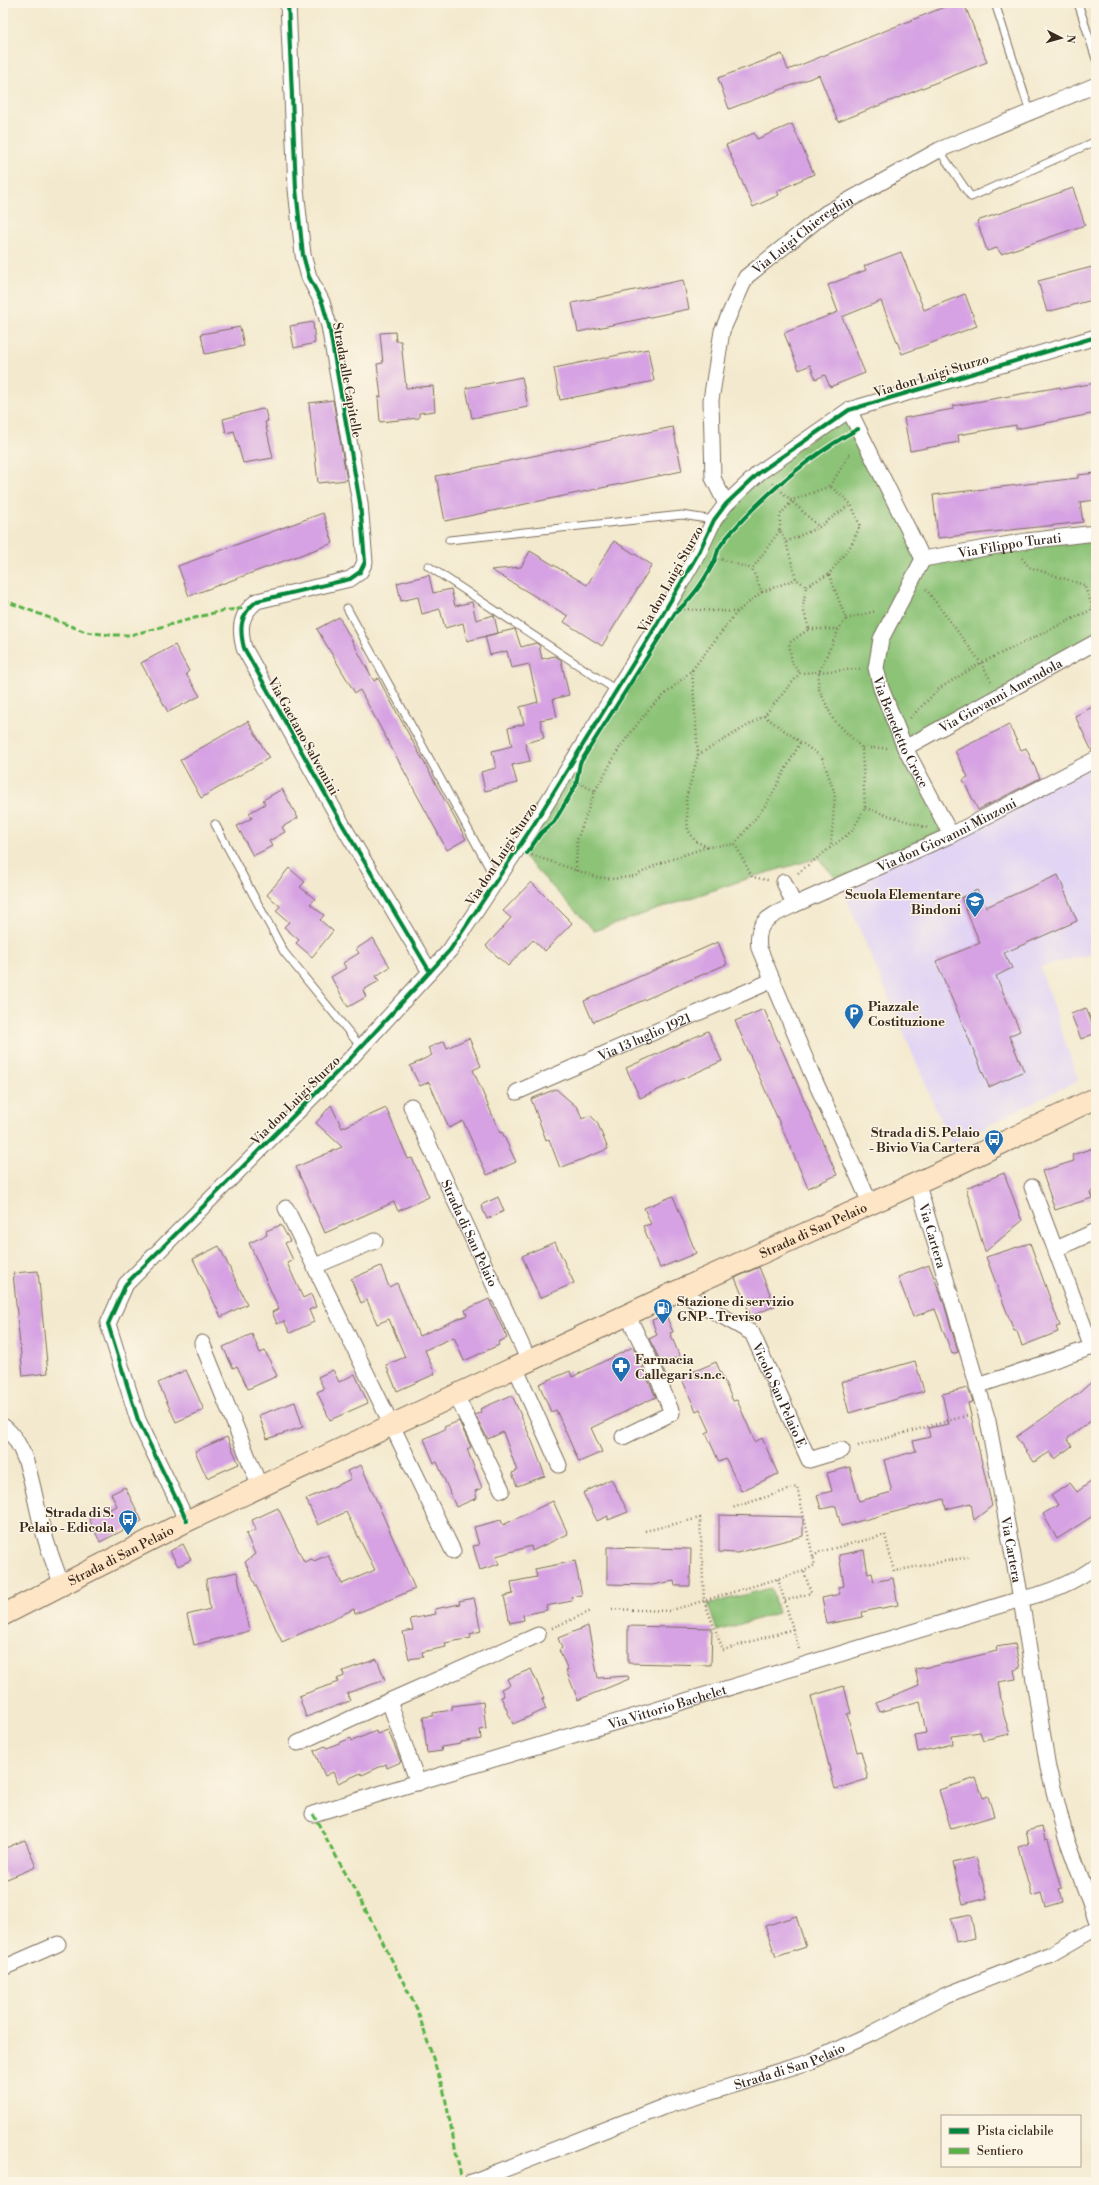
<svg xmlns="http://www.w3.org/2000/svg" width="1099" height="2185" font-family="'Libre Bodoni',serif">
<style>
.built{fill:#e1d4f4}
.green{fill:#8cc377;stroke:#64764a}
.building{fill:#d6a2e3}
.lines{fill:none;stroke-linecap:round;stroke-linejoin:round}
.service-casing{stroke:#7b6d5c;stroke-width:9}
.minor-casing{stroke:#7b6d5c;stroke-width:17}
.secondary-casing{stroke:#7b6d5c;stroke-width:23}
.path{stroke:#7b6d5c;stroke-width:2.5;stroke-dasharray:1 3;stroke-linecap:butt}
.service{stroke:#fff;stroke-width:7}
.minor{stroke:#fff;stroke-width:15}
.secondary{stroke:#fde5c5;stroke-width:21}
.quiet{stroke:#57b245;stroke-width:3;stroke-dasharray:6 3;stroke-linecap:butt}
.cycleway-casing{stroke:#fcf5e5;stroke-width:6}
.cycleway{stroke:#00873e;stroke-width:4}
.labels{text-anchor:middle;stroke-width:3;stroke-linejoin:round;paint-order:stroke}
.street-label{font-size:13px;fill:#3b2a1e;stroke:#fcf5e5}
.poi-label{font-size:13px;font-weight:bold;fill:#3b2a1e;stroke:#fcf5e5;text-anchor:end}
</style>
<rect width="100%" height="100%" fill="#fcf5e5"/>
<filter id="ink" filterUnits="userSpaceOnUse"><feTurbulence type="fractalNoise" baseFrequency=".025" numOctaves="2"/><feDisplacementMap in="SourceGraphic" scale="8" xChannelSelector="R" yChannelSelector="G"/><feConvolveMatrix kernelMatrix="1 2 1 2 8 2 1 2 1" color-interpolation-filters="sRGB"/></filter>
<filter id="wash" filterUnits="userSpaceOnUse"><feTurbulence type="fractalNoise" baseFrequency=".012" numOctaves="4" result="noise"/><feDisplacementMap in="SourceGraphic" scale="16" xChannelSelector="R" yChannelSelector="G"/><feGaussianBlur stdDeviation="0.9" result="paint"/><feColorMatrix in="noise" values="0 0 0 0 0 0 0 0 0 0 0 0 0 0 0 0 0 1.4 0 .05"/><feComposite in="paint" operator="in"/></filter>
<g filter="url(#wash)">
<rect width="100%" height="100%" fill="#f3e9ce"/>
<path class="built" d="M1096,758V953L1040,967L1078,1080L951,1144L840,883Z"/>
<path class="green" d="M849,410L923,559L1096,533V643L908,746L951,835L840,883L818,858L752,877L594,931L517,849L726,504Z
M771,1588L778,1613L717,1631L708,1604Z"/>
<g id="blocks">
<path class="building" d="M954,3H964L987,62L838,122L819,75L729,109L718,78L782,54L788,70Z
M792,124L814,174L777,191L779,195L753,207L726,145L754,133L757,139Z
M1073,188L1085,225L1001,254L997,248L987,251L977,221Z
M901,252L924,310L965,294L977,326L902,354L881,301L842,317L865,373L830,387L825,375L816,379L810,365L799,370L784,333L838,312L828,285L866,270L864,266Z
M1096,266V299L1047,312L1038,281Z
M683,280L689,309L578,332L572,303Z
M313,322L315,343L294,348L290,326Z
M240,327L244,346L205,354L201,334Z
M395,332L396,341H401L406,388L433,386L435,411L419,413V418L380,422L378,397H381L377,364L383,363L380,333Z
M648,349L654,381L560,400L554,368Z
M522,377L528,407L472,418L466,388Z
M1096,383V413L1016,429V425L958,435L959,442L910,451L904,418L953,409V406L1060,387L1061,389Z
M333,400L347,480L318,483L309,403Z
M262,409L265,410L268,421L265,422L273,458L243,463L234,431L226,433L223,419Z
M673,427L682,471L445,521L436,476Z
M1096,473V500L1080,502L1083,522L938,538L933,495L1078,478V475Z
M323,513L333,543L189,596L178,566Z
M614,541L652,565L602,646L564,622L568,616L491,570L521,567L530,551L587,585Z
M429,575L433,593L451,589L455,606L472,602L476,620L494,615L498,633L467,641L463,623L445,628L440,609L422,614L418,597L401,601L397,583Z
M339,617L374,681L378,678L466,839L447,850L360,690L355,693L317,629Z
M515,629L521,647L536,643L539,645L542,659L555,656L561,660L569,695L553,699L557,717L540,720L544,738L525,743L530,761L512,765L517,783L485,791L481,772L496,768L492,751L512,746L508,728L524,724L520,707L538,702L529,664L511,668L507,651L490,655L485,636Z
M175,645L189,671L186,674L200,696L168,712L141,663Z
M1096,705V750L1092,751L1075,716Z
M248,721L269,758L201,798L180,760Z
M1009,725L1021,750L1026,748L1040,778L978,810L963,780L968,777L955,751Z
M282,789L298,818L282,827L285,832L269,841L272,846L253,856L237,826L252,818L249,813L265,804L263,800Z
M289,868L305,882L300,887L315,899L310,904L324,915L320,920L333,931L312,957L296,943L299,940L284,927L289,922L276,911L280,906L267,895Z
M1058,875L1077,921L1004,953L1012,968L996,976L1020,1031L1009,1036L1024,1071L989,1087L936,961L980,943L961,898L977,890L986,907Z
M531,882L572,923L545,951L533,940L508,966L486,946L511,918L503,911Z
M373,938L390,967L376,976L379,981L363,990L366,997L348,1007L331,977L346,968L343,963L359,953L356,949Z
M718,942L727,964L593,1022L584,1001Z
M1086,1008L1096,1033L1081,1039L1071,1014Z
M764,1009L837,1175L808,1188L735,1021Z
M708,1031L722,1061L640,1098L626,1068Z
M469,1038L481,1066L473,1070L500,1133L502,1132L516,1162L487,1175L463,1121L449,1128L429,1082L420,1086L410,1066L432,1055L428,1048L444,1041L447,1048Z
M556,1089L578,1108L582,1119L590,1115L597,1122L608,1149L560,1168L549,1139L546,1140L531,1099Z
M331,1105L342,1128L386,1108L408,1159L412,1158L429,1197L398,1211L394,1202L325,1233L296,1167L342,1147L316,1123Z
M1096,1147V1190L1090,1192L1092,1198L1055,1210L1042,1171L1074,1161L1072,1155Z
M1004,1173L1022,1221L985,1252L966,1188Z
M673,1196L696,1253L660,1268L643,1226L651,1224L644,1208Z
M498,1197L504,1211L487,1219L481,1205Z
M281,1225L290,1241L285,1243L293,1260L287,1263L303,1298L311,1294L316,1307L309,1310L314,1322L290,1333L284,1321L277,1324L272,1312L279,1309L249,1243L267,1235L266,1231Z
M555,1242L574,1283L540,1298L522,1256Z
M1030,1243L1060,1326L1056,1327L1058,1332L1022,1346L1017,1331H1014L986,1257Z
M219,1246L247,1304L221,1317L193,1259Z
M929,1265L943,1300L958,1352L952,1354L935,1309L913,1317L898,1277Z
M381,1266L389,1287L397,1283L419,1336L467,1315L465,1310L489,1299L507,1338L498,1342L499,1345L464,1361L454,1337L425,1350L435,1374L397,1391L386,1365L405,1357L389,1319L377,1324L367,1300L361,1303L351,1279Z
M759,1267L775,1306L751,1316L735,1278Z
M38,1271L48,1373L23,1376L13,1273Z
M666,1315L673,1332L670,1333L680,1357L661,1362L649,1339L657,1335L652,1320Z
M252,1334L260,1353L265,1351L277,1376L248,1389L237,1366L233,1368L223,1347Z
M633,1347L656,1397L591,1428L602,1452L579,1462L556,1410L551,1412L539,1384L570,1371L572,1377Z
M915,1361L924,1391L849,1413L841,1382Z
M716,1362L733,1401L737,1400L755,1442L762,1438L778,1474L741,1491L726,1459L719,1462L706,1433L710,1431L700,1409L696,1411L681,1377Z
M186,1370L204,1410L176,1422L158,1383Z
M333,1370L339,1382L355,1374L368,1403L330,1420L317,1392L324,1389L318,1377Z
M1096,1378V1417L1067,1439L1072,1446L1055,1459L1050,1452L1034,1462L1016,1437L1079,1393Z
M968,1388L973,1402L968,1403L992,1506L974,1520L971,1503L946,1509L944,1499L841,1526L836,1506L821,1509L817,1495L832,1491L827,1473L850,1467L859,1501L892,1492L884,1460L916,1451L913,1441L930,1437L928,1428L949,1424L942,1394Z
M512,1395L534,1446L545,1476L517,1486L512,1473L517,1471L503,1432L488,1439L475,1415L481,1412L480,1409Z
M295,1402L303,1427L267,1439L259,1415Z
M459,1421L471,1447L467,1449L482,1488L475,1491L477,1498L456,1507L437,1462L434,1463L424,1439L445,1429L444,1427Z
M227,1437L239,1464L207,1478L195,1451Z
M361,1465L415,1589L355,1614L354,1609L282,1642L245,1562L255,1554L246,1534L256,1530L252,1520L278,1508L304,1562L312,1559L314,1561L328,1555L342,1584L375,1570L346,1512L318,1525L306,1499L351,1479L347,1471Z
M1096,1478V1514L1057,1539L1043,1514L1058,1505L1051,1496L1070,1483L1077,1492Z
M611,1479L628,1512L608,1520V1516L597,1521L583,1493Z
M125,1487L142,1521L100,1542L89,1519L117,1506L111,1494Z
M553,1501L568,1534L532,1551L531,1546L496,1556L499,1564L480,1570L473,1546L479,1545L474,1527L501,1520L503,1525Z
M719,1515L803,1517V1536L737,1553L719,1552Z
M183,1544L191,1560L178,1566L170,1551Z
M607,1547L691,1549L690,1586H675L674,1581L652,1585L607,1584Z
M864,1550L868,1574L872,1573L874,1582L893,1578L898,1605L862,1612L863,1617L827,1624L822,1598L840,1594L838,1587L844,1586L839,1555Z
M575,1561L582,1595L571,1597L572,1601L546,1606L547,1610L523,1615L524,1620L510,1623L504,1596L513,1594L511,1582L537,1577L535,1569Z
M237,1572L249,1631L194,1645L187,1615L210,1609L206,1579Z
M474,1598L481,1631L470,1634L471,1638L445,1643L446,1647L422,1652L423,1657L409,1659L403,1632L413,1630L410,1619L436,1614L435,1609L460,1604L459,1601Z
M588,1626L598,1678L628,1676L629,1679L578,1700L566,1670H568L559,1650L562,1648L558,1638Z
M628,1626L712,1628L711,1665L628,1663Z
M1015,1644L1020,1668L1014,1670L1016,1679L998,1682L1004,1716L1010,1734L983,1740L980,1732L952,1736L953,1744L918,1752L915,1735L926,1733L920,1701L880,1712L876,1703L919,1685L915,1669L935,1666L997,1651L996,1647Z
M377,1659L385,1680L347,1693L350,1701L306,1717L299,1696L338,1682L337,1679L344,1676L343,1671Z
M531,1669L544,1698L542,1699L546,1709L513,1724L501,1697L504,1696L501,1689L510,1685L507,1679Z
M844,1686L851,1713L847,1714L857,1752L861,1751L868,1779L835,1789L811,1696Z
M483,1702L486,1729L480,1730L481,1739L461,1742V1744L441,1747L442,1751L427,1753L423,1717L433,1716V1713L452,1710V1706Z
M388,1730L401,1762L387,1768L386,1764L362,1775L361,1773L338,1783L333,1772L325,1776L314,1751L325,1746L327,1748L351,1738L352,1741L376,1731L377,1734Z
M976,1778L983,1798L988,1796L994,1816L951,1829L939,1790Z
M1042,1827L1045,1840L1048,1839L1062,1888L1059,1889L1062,1902L1045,1907L1041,1893L1032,1896L1018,1847L1029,1844L1026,1831Z
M25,1840L36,1867L7,1879L3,1869V1849Z
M976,1857L987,1898L963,1904L953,1863Z
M971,1915L975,1938L956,1942L951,1919Z
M796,1916L806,1947L776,1957L765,1926Z"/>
</g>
</g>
<g filter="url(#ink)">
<use href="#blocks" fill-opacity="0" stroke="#7b6d5c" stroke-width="1"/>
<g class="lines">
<defs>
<path id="service" d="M995,3L1030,112
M1078,3L1096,59
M939,150L971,197L1096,141
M449,540L682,515L714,520
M428,566L616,690
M347,608L496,880
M215,824L284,952L361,1047"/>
<g id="minor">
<path d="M288,3L296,189L303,255L309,277L322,302L329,326L360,503L365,562L360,572L350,579L257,601C240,614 239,628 244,648L342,824L430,972"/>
<path id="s1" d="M849,410L923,559L881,639L876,668L881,688L905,748L951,835"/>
<path id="s2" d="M726,504L713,478L711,400L722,331L746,277L826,213L939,150L1096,85"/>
<path id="s3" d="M923,559L1026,541L1096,533"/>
<path id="s4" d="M905,748L1096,642"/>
<path d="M784,882L794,905C772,916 755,919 759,948L811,1072L870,1203"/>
<path id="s5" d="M794,905L951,835L1096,759"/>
<path id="s6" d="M517,1092L771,981"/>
<path id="s7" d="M411,1106L529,1361"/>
<path id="s8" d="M917,1182L988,1421L1021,1599L1048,1768L1065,1834L1096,1919"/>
<path d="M1032,1187L1092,1348"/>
<path d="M286,1208L453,1551"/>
<path d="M1056,1249L1096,1231"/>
<path d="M315,1266L375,1241"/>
<path id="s9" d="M678,1291L752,1333L809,1460L842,1450"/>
<path d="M202,1343L260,1487"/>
<path d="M515,1367L559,1465"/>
<path d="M977,1386L1096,1346"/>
<path d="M456,1395L502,1490"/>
<path d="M3,1426C31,1447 33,1499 43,1530C48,1549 55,1567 62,1585"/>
<path d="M623,1437L672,1413L655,1371L627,1314"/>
<path d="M187,1521L138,1420L108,1324L126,1284L351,1058L450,950L534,824L650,636L699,552L714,520L726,504L760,472L849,410L1096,337"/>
<path d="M389,1701L418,1783"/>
<path d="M298,1743L389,1701L538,1635"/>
<path id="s10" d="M313,1814L1021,1599C1049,1593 1073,1583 1096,1566"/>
<path d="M3,1968L58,1944"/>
<path id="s11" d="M472,2182L663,2107L812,2061L873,2033L944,1996L1051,1954L1096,1928"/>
</g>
<g id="secondary">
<path id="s12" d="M3,1615L187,1521L678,1291L952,1167L1096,1098"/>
</g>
</defs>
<use href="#service" class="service-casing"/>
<use href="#minor" class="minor-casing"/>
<use href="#secondary" class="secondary-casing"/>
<path class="path" d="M773,483L819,527
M830,486L851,452
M780,530V515L793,500L830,486L851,504L860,526L852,544L829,574L806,586
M786,542L819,527L851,504
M714,557L752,569
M1022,558L1029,567L1084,585L1096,615
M926,589L981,663L991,681
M762,592L796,579
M684,609L737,612
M846,619L876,611
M809,629H839
M692,670L698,755L686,799L688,830L695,841L708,847L735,844L766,805L801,741
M764,716L822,757L835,794L831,845
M910,718L940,688L981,663L1093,609
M862,748H887
M698,755L764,716L800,673L860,669
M579,783L595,791
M865,808L928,828
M735,844L752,877L768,880
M532,855L596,877L614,879L635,876L658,864L707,847
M576,871L577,840L595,791L620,747L649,709L692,670L737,612L762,592L752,569L780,530L786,542L796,579L806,586L803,608L809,629L789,643L792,663L800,673
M798,873L852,831L865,808L862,748L833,719L818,687L819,672L839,629L846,619L829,574
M858,1446L969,1415
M645,1531L700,1518L704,1601L723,1650L793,1629
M813,1557L819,1552L885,1535L894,1571L968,1557
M778,1579L799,1649
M785,1601L811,1593L804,1571
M612,1609L669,1611L804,1571L815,1565L797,1487L732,1508
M552,1628L591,1611"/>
<use href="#service" class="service"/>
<use href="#minor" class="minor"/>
<use href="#secondary" class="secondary"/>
<path class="quiet" d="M3,600L86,632L110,635H131L221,611L248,608
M313,1814L378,1933L417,2009L444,2092L462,2182"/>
<defs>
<path id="cycleway" d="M288,3L296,189L303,255L309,277L322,302L329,326L360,503L365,562L360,572L350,579L257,601C240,614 239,628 244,648L342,824L430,972
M527,853L541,833L554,822L576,785L580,763L675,613C691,600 704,581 714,562C716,558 717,552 719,548C727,535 739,524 749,513C782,480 817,451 858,429
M187,1521L138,1420L108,1324L126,1284L351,1058L450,950L534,824L650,636L699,552L714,520L726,504L760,472L849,410L1096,337"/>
</defs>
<use href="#cycleway" class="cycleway-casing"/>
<use href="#cycleway" class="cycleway"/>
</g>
</g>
<defs>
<symbol id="school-pin" viewBox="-11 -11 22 30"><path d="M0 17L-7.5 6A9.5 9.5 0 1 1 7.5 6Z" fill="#1f6fb2" stroke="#fcf5e5"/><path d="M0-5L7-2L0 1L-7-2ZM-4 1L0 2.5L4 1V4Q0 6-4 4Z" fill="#fff"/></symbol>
<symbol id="parking-pin" viewBox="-11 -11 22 30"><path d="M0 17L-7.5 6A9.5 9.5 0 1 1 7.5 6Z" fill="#1f6fb2" stroke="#fcf5e5"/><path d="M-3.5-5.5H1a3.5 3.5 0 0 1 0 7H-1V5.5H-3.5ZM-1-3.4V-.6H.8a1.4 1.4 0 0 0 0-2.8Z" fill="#fff"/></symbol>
<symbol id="bus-pin" viewBox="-11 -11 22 30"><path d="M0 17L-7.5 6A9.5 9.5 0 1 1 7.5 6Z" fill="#1f6fb2" stroke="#fcf5e5"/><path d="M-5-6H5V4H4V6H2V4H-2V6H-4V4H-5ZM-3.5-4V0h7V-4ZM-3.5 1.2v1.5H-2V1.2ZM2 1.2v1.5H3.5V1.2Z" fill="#fff"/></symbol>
<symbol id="fuel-pin" viewBox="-11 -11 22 30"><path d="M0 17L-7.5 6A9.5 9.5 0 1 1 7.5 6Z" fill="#1f6fb2" stroke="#fcf5e5"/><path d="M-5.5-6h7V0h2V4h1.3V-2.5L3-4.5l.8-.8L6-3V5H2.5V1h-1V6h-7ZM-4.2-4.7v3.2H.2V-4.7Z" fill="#fff"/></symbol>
<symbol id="pharmacy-pin" viewBox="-11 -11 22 30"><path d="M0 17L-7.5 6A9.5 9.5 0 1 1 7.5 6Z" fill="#1f6fb2" stroke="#fcf5e5"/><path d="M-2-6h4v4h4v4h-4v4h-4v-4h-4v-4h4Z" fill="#fff"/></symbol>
</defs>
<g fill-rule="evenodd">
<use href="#school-pin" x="964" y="890" width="22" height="30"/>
<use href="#parking-pin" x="843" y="1002" width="22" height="30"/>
<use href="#bus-pin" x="983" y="1128" width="22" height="30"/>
<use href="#fuel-pin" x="652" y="1297" width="22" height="30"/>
<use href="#pharmacy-pin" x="610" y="1355" width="22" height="30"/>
<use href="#bus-pin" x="117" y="1508" width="22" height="30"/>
</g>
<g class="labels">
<g class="street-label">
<text dy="5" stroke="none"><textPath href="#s2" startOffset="307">Via Luigi Chiereghin</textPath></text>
<text transform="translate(931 375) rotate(-17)" y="5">Via don Luigi Sturzo</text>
<text transform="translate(348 380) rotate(80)" y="5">Strada alle Capitelle</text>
<text dy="5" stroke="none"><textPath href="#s3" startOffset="88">Via Filippo Turati</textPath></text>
<text transform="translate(670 579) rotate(-61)" y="5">Via don Luigi Sturzo</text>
<text dy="5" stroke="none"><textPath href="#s4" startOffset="109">Via Giovanni Amendola</textPath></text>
<text dy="5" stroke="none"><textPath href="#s1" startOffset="355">Via Benedetto Croce</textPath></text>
<text transform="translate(304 736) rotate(61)" y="5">Via Gaetano Salvemini</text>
<text dy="5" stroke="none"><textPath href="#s5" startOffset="168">Via don Giovanni Minzoni</textPath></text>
<text transform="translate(501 854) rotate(-57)" y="5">Via don Luigi Sturzo</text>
<text dy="5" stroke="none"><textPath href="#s6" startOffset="139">Via 13 luglio 1921</textPath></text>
<text transform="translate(295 1100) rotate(-45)" y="5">Via don Luigi Sturzo</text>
<text dy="5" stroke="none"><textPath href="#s12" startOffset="897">Strada di San Pelaio</textPath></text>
<text dy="5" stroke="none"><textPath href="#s7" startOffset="140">Strada di San Pelaio</textPath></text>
<text dy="5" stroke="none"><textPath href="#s8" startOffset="56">Via Cartera</textPath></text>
<text dy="5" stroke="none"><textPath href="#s9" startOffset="153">Vicolo San Pelaio E</textPath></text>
<text dy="5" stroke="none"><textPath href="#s8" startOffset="380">Via Cartera</textPath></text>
<text dy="5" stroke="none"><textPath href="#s12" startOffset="132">Strada di San Pelaio</textPath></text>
<text dy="5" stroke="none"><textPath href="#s10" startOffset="370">Via Vittorio Bachelet</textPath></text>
<text dy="5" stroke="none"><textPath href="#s11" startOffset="338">Strada di San Pelaio</textPath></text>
</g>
<g class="poi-label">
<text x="961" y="899">Scuola Elementare<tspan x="961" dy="15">Bindoni</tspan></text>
<text x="868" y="1011" text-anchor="start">Piazzale<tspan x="868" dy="15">Costituzione</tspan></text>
<text x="980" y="1137">Strada di S. Pelaio<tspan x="980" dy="15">- Bivio Via Cartera</tspan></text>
<text x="677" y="1306" text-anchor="start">Stazione di servizio<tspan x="677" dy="15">GNP - Treviso</tspan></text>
<text x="635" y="1364" text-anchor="start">Farmacia<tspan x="635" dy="15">Callegari s.n.c.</tspan></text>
<text x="114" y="1517">Strada di S.<tspan x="114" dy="15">Pelaio - Edicola</tspan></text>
</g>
</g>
<rect width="1099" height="2185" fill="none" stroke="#fcf5e5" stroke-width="16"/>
<rect x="941" y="2115" width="140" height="52" fill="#fcf5e5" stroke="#afa495"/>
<rect x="949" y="2128" width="20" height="6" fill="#00873e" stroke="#afa495"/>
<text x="977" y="2135" font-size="12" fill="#3b2a1e">Pista ciclabile</text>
<rect x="949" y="2148" width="20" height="6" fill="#57b245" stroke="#afa495"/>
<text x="977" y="2155" font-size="12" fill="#3b2a1e">Sentiero</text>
<g transform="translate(1061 38) rotate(96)" stroke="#fcf5e5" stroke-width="3" paint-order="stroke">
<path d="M0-3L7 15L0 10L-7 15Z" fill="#3b2a1e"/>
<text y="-6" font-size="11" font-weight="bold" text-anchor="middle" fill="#3b2a1e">N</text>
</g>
</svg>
